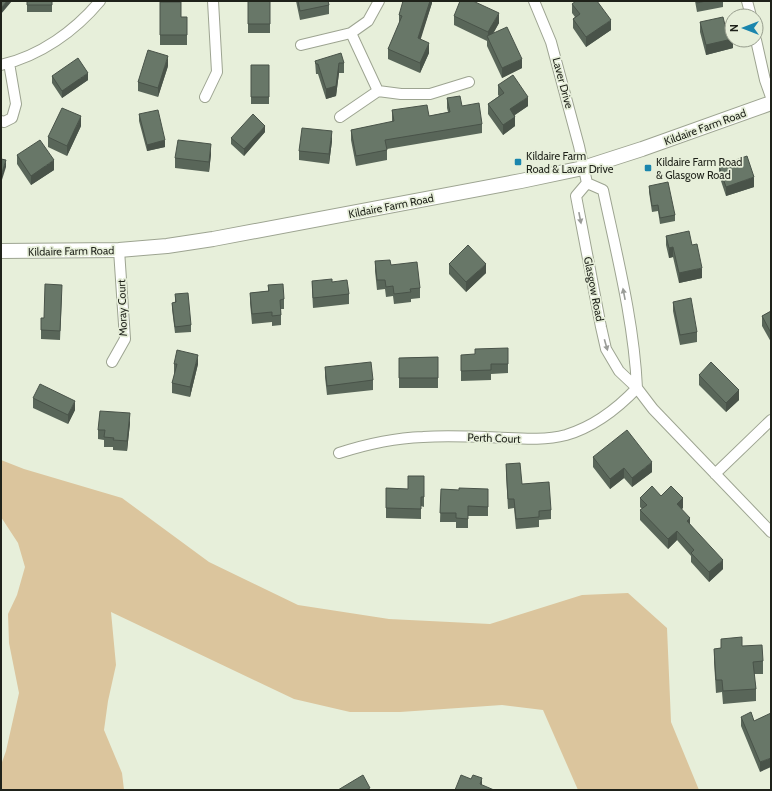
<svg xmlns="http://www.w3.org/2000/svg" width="772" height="791" font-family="Cabin,sans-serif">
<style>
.green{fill:#dbc59d}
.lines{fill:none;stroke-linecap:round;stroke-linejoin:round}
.street-casing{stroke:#9da491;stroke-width:12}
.secondary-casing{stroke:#9da491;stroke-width:16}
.street{stroke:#fff;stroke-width:10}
.secondary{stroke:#fff;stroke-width:14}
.wall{fill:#596659}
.shaded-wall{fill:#495349}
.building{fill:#687768;stroke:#495349}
.oneway{fill:#9a9c98}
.poi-dot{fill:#1a86ad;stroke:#e7efda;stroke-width:1.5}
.labels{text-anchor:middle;stroke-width:3.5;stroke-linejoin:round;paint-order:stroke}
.street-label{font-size:11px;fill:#1f221a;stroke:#e7efda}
.poi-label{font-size:11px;fill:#1f221a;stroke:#e7efda;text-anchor:start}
</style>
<rect width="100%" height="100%" fill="#e7efda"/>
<path class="green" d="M1,460L24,469L122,498L209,562L298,605L389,619L490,624L582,595L628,593L667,628L671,722L699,790H578L543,710L502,705L400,712H350L294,699L111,612L116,665L108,701L104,730L122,773L124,790H2L1,765L6,751L19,693L9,643L8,614L17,595L25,567L18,543L1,517Z"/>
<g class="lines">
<defs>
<path id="street" d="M534,1L551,42L579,146L587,183L603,190C617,256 634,322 637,388
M747,1L751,16
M351,33L378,91L401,94H430L469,82
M756,40L765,80L771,97
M301,45L351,33L368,21L379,1
M1,65C40,56 75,31 100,1
M205,97L217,72L213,1
M340,117L378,91
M1,121L4,122L12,118L16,104L9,63
M587,183L576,196L601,327L606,349L619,371L637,388L653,409L771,532
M112,362L125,339L119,250
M339,453C367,444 394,438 423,437C451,435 480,437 508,438C527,439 547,440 566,435C593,427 617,409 637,388
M715,474L771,420"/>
<path id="secondary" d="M1,251L119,250L167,246L213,239L521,181L583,168L642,149L771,103"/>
</defs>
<use href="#street" class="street-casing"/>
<use href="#secondary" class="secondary-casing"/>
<use href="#street" class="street"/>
<use href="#secondary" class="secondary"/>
</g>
<path class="wall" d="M27,1H52V12H27Z
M248,1H270V33H248Z
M296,1H328L329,5V14L300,20Z
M432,1V3L420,39L429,53L420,73L388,59V49L399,24V15Z
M695,1H723V7L697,12Z
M160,2L181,17H187V45H160Z
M572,4L611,30L586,47L573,28V19L575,17L572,13Z
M454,16L499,23L493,34L522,68L502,78L487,46V41L454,25Z
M700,22L733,40V48L706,55L700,32Z
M315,61L344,63V73H339L336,96L326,99L318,74H316Z
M251,65H269V104H251Z
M168,66L158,97L138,91V82Z
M52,76L88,80L62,98L52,83Z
M498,85L528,106L515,115V126L503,135L488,114V104L499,96L498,95Z
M447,98L462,106L482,124V133L387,149V160L356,166L351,140V130L392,122V110L429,116L448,112L447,108Z
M139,114L165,147L147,151L139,121Z
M81,126L67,156L48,147V137Z
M265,132L244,156L231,144V138Z
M332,141L329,164L299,160V151Z
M211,154L209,172L175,168V158Z
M17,155L54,170L31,185L17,164Z
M719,166L754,187L726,196L719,175Z
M649,186L675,215V221L660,224L658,211L652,212L649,192Z
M666,236L702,278L679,283L673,257L669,258L666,245Z
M375,261L391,265L420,288V298L411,299V302L394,304L393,296L386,297L385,289L377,290L375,271Z
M449,264L486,273L466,292L449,274Z
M312,281L332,282L349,294V304L313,308L312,290Z
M268,285L284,299V309H281V325L272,326V322L252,324L250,303V293L268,291Z
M62,294L60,340L41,339V318H44Z
M175,294L191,325V332L175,333L172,309V303L175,302Z
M673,302L697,332V342L680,345L673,311Z
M771,311V342L762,326V316Z
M461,355L508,364V373L491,374V380L461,381Z
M438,357V388H399V358Z
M174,364H198L190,397L172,393V383L175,373H174Z
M325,367L373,380V390L327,395L325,377Z
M699,375L739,400L726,412L699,385Z
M33,398L75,410L68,424L33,408Z
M130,423L127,451L113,450V447H104V440L98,439V430Z
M593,457L652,472L632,487L624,478L610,489L593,467Z
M506,464L522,484L551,510V519L539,520V527L516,529L514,508L508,509L506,474Z
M424,476V507L421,506V519L386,518V488L408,489Z
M441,489L459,490L488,489V516H468V528H456V522H440Z
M661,496L683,508L681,509L690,524L723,569L709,582L691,562V556L677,540L668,549L640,520V510L642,509L640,507V498Z
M721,639L742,646L763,661V674H754L756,689V701L723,704L722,692L716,693L714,662V649L721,648Z
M771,714L760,772L741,726V717L754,721Z"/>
<path class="shaded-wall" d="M7,1H12L1,14V8Z
M430,1H432V3L418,48V38Z
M499,13V23L489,40L488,39V32Z
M611,20V30L586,47V37Z
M732,39V40H733V48L706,55V45Z
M429,43V53L420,73V63Z
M168,56V66L158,97V88Z
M522,59V68L502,78V68Z
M339,63V73L336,96L326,99V89Z
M88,73V80L62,98V91Z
M528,97V106L510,118V109Z
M81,116V126L67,156V146Z
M515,117V126L503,135V125Z
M265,126V132L244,156V149Z
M332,131V141L329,164V154Z
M165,140V147L147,151V145Z
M211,144V154L209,172V162Z
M6,160V167L1,183V176Z
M54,160V170L31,185V176Z
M754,177V187L726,196V187Z
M673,247V257L669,258V248Z
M486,264V273L466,292V282Z
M702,268V278L679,283V273Z
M198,355V364L190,397V387Z
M739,390V400L726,412V403Z
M75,401V410L68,424V415Z
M130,413V423L127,451V441Z
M652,462V472L632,487V478Z
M624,468V478L610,489V479Z
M683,498V508L677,514V504Z
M690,518V528L687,521Z
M677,531V540L668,549V539Z
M723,560V569L709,582V572Z
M771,758V767L760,772V762Z
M482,778V788L480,784Z"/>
<path class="building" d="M1,1H7L1,8Z
M27,1H52V5H27Z
M248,1H270V24H248Z
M298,1H328L329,5L300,11Z
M403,1H430L418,38L429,43L420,63L388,49L402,16L399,15Z
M460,1H473L499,13L488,32L454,16Z
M576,1H597L611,20L586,37L573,19L580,14L572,4Z
M697,1H706L697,3Z
M160,2H181V17H187V35H160Z
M723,17L726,29L731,28L732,33V39L706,45L700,22Z
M507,27L522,59L502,68L487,36Z
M148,50L168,56L158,88L138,82Z
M341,53L344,63H339L336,86L326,89L318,64H316L315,61Z
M78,58L88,73L62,91L52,76Z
M251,65H269V97H251Z
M513,75L528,97L510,109L515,117L503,125L488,104L504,93L498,85Z
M460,96L462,106L479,103L482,124L385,140L387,150L356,156L351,130L394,121L392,110L427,105L429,116L450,112L447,98Z
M62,108L81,116L67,146L48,137Z
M158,110L165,140L147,145L139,114Z
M253,114L265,126L244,149L231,138Z
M302,128L332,131L329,154L299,151Z
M40,140L54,160L31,176L17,155Z
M178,140L211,144L209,162L175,158Z
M747,156L754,177L726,187L719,166Z
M1,159L6,160L1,176Z
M668,182L675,215L660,218L658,205L652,206L649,186Z
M689,231L692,245L697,244L702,268L679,273L673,247L669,248L666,236Z
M468,245L486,264L466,282L449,264Z
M390,260L391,265L417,262L420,288L410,289L411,292L394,294L393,286L386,287L385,280H377L375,261Z
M332,279V282L347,280L349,294L313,298L312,281Z
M45,284L62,285L60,331L41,330V318H44Z
M283,284L284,299L280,300L281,315L272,316V312L252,314L250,293L269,291L268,285Z
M188,293L191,325L175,327L172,303L176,302L175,294Z
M691,298L697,332L680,335L673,302Z
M771,311V333L762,316Z
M508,348V364H491V370L461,371V355L475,354V349Z
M177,350L198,355L190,387L172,383L177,364H174Z
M438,357V378H399V358Z
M371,362L373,380L327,386L325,367Z
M711,362L739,390L726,403L699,375Z
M40,384L75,401L68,415L33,398Z
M100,411L130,413L127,441L113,440L114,438L104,437L105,430H98Z
M627,430L652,462L632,478L624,468L610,479L593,457Z
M520,463L522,484L549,482L551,510L539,511V517L516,519L514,499H508L506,464Z
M408,476H424V497H421V509L386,508V488L408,489Z
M652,486L661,496L671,486L683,498L677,504L690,518L687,521L723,560L709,572L691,553L694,550L677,531L668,539L640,510L647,505L640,498Z
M459,488L488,489V507L468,506V519L456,518V513H440L441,489L459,490Z
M742,637V646L762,645L763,661L753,662L756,689L723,691L722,680H716L714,649L721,648V639Z
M751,712L754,721L771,713V758L760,762L741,717Z
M363,775L370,788L366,790H338Z
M461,775L471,779L473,775L482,778L480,784L494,790H455Z"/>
<defs><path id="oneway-solid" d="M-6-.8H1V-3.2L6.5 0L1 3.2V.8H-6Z"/></defs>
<g class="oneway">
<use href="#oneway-solid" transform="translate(580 218) rotate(79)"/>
<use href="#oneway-solid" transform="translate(624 294) rotate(-101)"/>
<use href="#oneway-solid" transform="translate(606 345) rotate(74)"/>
</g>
<g class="poi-dot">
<rect x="514" y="158" width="8" height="8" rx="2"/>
<rect x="644" y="164" width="8" height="8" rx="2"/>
</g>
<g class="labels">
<g class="street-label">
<text transform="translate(563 83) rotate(75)" y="4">Laver Drive</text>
<text transform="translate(705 127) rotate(-20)" y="4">Kildaire Farm Road</text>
<text transform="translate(391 206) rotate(-11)" y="4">Kildaire Farm Road</text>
<text transform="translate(71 251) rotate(-1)" y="4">Kildaire Farm Road</text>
<text transform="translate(594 289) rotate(79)" y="4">Glasgow Road</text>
<text transform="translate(122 308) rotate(-92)" y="4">Moray Court</text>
<text transform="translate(494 438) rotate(2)" y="4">Perth Court</text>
</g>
<g class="poi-label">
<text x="526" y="160">Kildaire Farm<tspan x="526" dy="13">Road &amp; Lavar Drive</tspan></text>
<text x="656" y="166">Kildaire Farm Road<tspan x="656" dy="13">&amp; Glasgow Road</tspan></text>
</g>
</g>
<rect width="772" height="791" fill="none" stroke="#1f221a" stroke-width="4"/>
<g transform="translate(744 28) rotate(270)"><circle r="19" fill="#e7efda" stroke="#979d8d"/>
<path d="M0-3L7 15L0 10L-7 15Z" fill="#1a86ad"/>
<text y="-6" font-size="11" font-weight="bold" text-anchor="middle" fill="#1f221a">N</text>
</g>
</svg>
